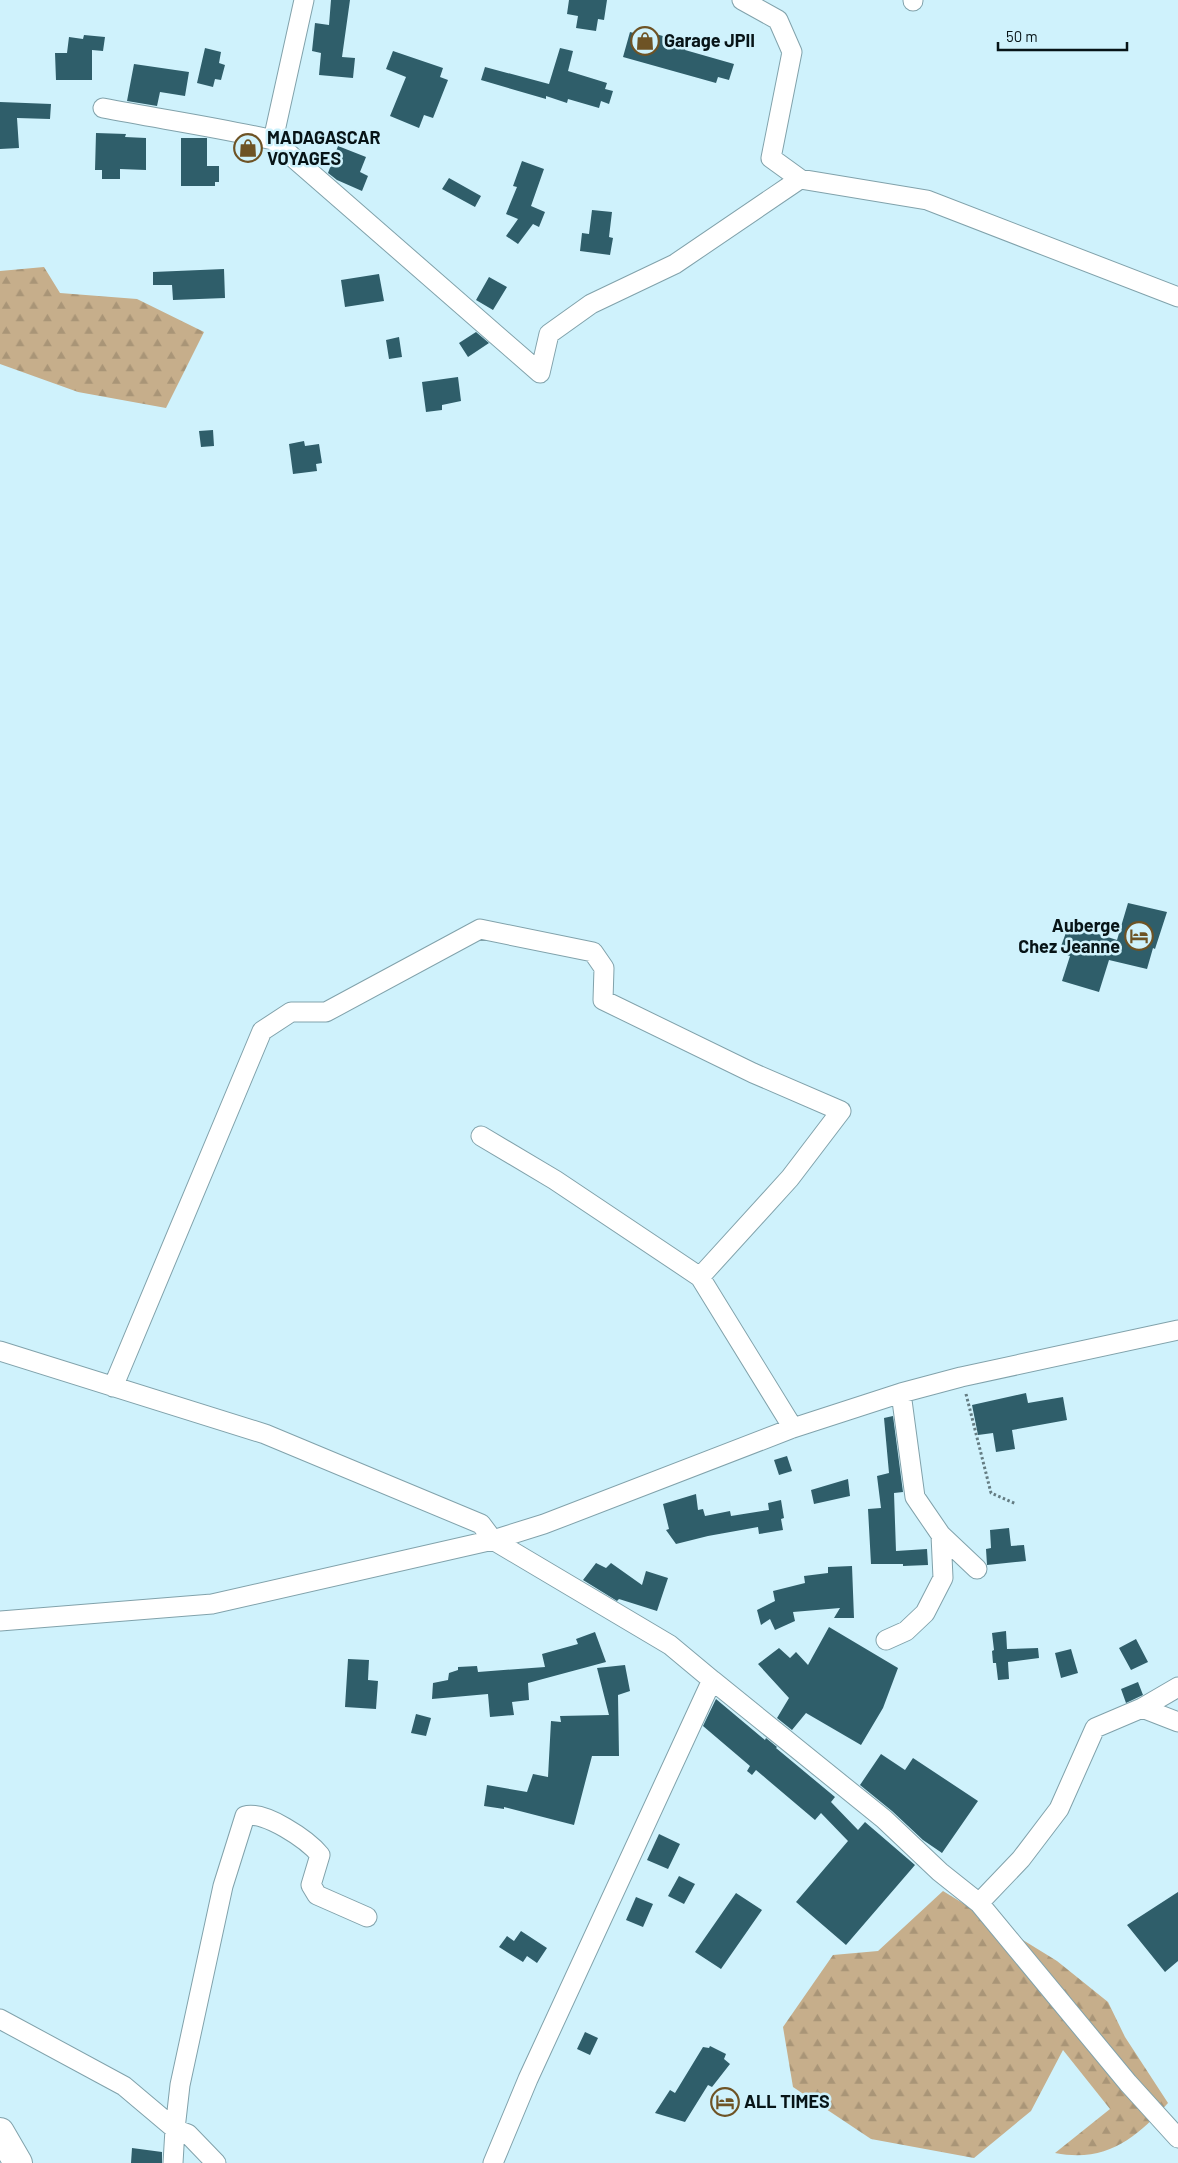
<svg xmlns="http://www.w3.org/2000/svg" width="1178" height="2163" font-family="Barlow,sans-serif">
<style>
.forest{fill:url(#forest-firs)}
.building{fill:#2f5e6a}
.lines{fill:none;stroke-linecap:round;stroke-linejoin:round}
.minor-casing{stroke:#81a2ab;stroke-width:21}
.primary-casing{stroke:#81a2ab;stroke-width:30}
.path{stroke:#647c82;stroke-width:3;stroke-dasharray:2.5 2.5;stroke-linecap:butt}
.minor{stroke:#fff;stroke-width:19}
.primary{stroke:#fff;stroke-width:28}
.labels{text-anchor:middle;stroke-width:5;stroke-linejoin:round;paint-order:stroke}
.poi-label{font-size:18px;font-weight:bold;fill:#071417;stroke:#cff2fc;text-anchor:start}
</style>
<defs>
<pattern id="forest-firs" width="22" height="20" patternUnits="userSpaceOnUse" patternTransform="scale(1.25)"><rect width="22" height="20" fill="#c6ae8b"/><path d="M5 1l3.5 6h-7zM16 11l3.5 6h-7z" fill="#a99577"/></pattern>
</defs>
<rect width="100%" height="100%" fill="#cff2fc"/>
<path class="forest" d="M44,267L60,293L137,299L204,332L166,408L78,392L0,364V271Z
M943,1891L1057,1961L1108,2002L1125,2037L1168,2103C1136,2138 1107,2163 1055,2153L1110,2109L1063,2050L1031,2111L974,2158L871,2139L793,2087L783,2027L833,1955L878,1951Z"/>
<path class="building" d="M331,0H350L342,57L355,58L353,78L319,75L321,53L312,51L315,23L329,25Z
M569,0H607L604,20L598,19L596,31L576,28L578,16L567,14Z
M642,30L687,43L685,50L734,64L729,80L718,77L716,83L623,57L630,32L641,35Z
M84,35L105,37L103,51L92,50V80H56L55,53H67L69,37L83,39Z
M205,48L221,52L219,63L225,65L221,80L215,79L213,87L197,83Z
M560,48L573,51L568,71L607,83L605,89L613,91L609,104L601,101L599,108L568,99L567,103L546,96V99L481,80L485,67L549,84Z
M393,51L443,68L440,77L448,80L433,118L424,115L419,128L390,116L406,77L386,69Z
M134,64L189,72L185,96L160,92L157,106L127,101Z
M0,102L51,104L50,119L17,118L19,148L0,149Z
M96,133L126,134L125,137L146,138V170L120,169V179H102V170H95Z
M181,138H207V166H219V182H215V186H181Z
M338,146L366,157L360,172L368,176L362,191L337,180L328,173Z
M522,161L544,169L531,206L545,212L539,227L533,224L518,244L506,236L518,219L506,214L517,187L513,186Z
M449,178L481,196L475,207L442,189Z
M592,210L612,212L609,237L613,238L610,255L580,251L582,233L589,234Z
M224,269L225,298L173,300L172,285H153V272Z
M379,274L384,301L345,307L341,280Z
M489,277L507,287L493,310L476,300Z
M476,332L489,343L468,357L459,343Z
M399,337L402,357L389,359L386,340Z
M458,377L461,401L442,405V410L426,412L422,382Z
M213,430L214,446L201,447L199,431Z
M304,441L305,446L319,444L322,463L316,464L317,471L293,474L289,444Z
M1128,903L1167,912L1155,949L1153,948L1147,969L1109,960L1099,992L1062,981L1070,956L1059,952L1068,927L1078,930L1079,928L1117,940Z
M1026,1393L1028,1403L1063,1397L1067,1420L1012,1430L1015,1449L996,1452L993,1433L978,1435L972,1405Z
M893,1416L903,1492L894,1493L896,1551L927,1549L928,1565L903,1566V1564H871L868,1509L881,1508L877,1476L889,1473L884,1418Z
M787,1456L792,1471L779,1475L774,1460Z
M848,1479L850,1496L814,1504L811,1490Z
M696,1494L698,1510L703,1509L705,1516L730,1511L731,1516L769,1510L768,1503L781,1500L784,1518L781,1519L783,1530L759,1534L758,1527L708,1536L676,1544L666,1530L669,1529L663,1504Z
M1009,1528L1011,1546L1024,1545L1026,1561L987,1565L986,1549L991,1548L990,1530Z
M596,1563L606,1568L611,1563L642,1585L646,1571L668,1578L657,1611L619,1599L617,1601L583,1580Z
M852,1566L854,1618H834L840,1608L793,1612L795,1621L775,1630L770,1619L761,1625L757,1610L775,1601L773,1591L805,1583L804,1576L828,1573V1567Z
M829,1627L898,1668L883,1708L861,1745L806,1713L792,1730L777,1718L789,1698L758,1664L779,1648L790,1658L796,1652L808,1665Z
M1006,1631L1007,1649L1038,1648L1039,1658L1008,1662L1009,1679L998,1680L996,1663H993L992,1651L994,1650L992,1633Z
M595,1632L606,1662L528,1683L529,1700L512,1702L514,1715L490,1717L488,1694L432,1699L433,1683L448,1680L449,1673L458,1670V1667L477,1666L478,1672L545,1667L542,1654L578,1644L576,1639Z
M1136,1639L1148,1662L1131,1670L1119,1648Z
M1071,1649L1078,1673L1061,1678L1055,1653Z
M348,1659L369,1660L368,1680L378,1681L376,1709L345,1707Z
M625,1665L630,1691L618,1695L619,1756H592L574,1825L504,1807V1809L484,1806L487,1785L527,1792L533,1774L548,1777L551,1721L561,1722L560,1716L609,1715L597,1668Z
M1138,1682L1143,1695L1126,1703L1121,1689Z
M716,1699L765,1740L766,1738L777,1747L776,1748L835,1797L831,1802L858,1830L865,1822L915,1865L846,1945L796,1902L848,1841L821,1813L815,1820L756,1770L752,1775L747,1771L750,1766L703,1726Z
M416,1714L431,1718L426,1736L411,1733Z
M881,1754L905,1770L913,1758L978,1801L942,1853L923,1840L892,1811L860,1785Z
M659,1834L680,1844L668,1869L647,1860Z
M679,1876L695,1884L684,1904L668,1896Z
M1178,1892V1961L1165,1972L1127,1925Z
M736,1893L762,1910L721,1969L695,1952Z
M636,1897L653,1904L643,1927L626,1920Z
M521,1931L547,1948L537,1963L527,1956L523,1962L499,1947L507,1936L514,1941Z
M585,2032L598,2038L590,2055L577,2049Z
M710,2046L726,2054L724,2059L730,2064L712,2087L708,2085L685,2122L655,2113L670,2090L675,2093L703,2047L709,2048Z
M132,2148L162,2152V2163H131Z"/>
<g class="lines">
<defs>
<path id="minor" d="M304,0L273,140L540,373L549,334L591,304L675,264L800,179
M742,0L778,20L792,52L771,158L800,179L927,200L1178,297
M913,1V0
M103,108C160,119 217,127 273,140
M481,1136L555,1180L700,1277L793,1428
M0,1351L265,1434L481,1524L493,1540L670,1645L712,1680L528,2079L493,2163
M113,1387L262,1031L291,1012H326L480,929L593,952L604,968L603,1000L753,1073L841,1111L790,1178L700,1277
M941,1535L977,1569
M0,1621L212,1604L493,1540L544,1524L793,1428L901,1393L961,1377L1178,1330
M886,1640L906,1631L925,1613L943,1578L941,1535L915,1497L901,1393
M712,1680L884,1819L940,1872L979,1903L1021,1859L1059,1809L1095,1728L1142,1708L1178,1687
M1142,1708L1178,1722
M979,1903L1128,2083L1178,2138
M0,2019L124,2086L175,2129
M175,2129L180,2085L223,1886L245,1816C264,1810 308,1840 320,1855L311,1885L317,1895L367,1917
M173,2163L175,2129L188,2134L216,2163"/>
<path id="primary" d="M0,2132L18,2163"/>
</defs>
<use href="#minor" class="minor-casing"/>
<use href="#primary" class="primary-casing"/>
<path class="path" d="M966,1394L991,1493L1016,1504"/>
<use href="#minor" class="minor"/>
<use href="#primary" class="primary"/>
</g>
<defs>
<symbol id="shop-ring" viewBox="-11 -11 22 22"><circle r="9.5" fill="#cff2fc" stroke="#6e5325" stroke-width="1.5"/><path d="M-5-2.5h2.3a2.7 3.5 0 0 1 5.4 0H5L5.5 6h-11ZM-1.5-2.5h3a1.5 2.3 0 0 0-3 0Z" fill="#6e5325"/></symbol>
<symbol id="hotel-ring" viewBox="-11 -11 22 22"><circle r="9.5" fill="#cff2fc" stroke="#6e5325" stroke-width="1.5"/><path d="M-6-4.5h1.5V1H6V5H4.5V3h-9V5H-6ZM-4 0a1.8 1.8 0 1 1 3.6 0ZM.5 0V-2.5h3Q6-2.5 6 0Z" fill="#6e5325"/></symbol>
</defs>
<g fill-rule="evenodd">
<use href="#shop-ring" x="629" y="25" width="32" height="32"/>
<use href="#shop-ring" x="232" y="132" width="32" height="32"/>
<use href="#hotel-ring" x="1123" y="920" width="32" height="32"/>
<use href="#hotel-ring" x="709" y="2086" width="32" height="32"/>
</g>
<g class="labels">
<g class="poi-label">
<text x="664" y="47">Garage JPII</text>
<text x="267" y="144">MADAGASCAR<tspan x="267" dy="21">VOYAGES</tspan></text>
<text x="1120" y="932" text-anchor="end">Auberge<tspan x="1120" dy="21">Chez Jeanne</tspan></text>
<text x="744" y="2108">ALL TIMES</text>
</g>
</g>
<path d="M998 42v8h129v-8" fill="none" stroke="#071417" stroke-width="2.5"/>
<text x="1006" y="42" font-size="15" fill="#071417" stroke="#cff2fc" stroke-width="4" paint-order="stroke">50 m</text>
</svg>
